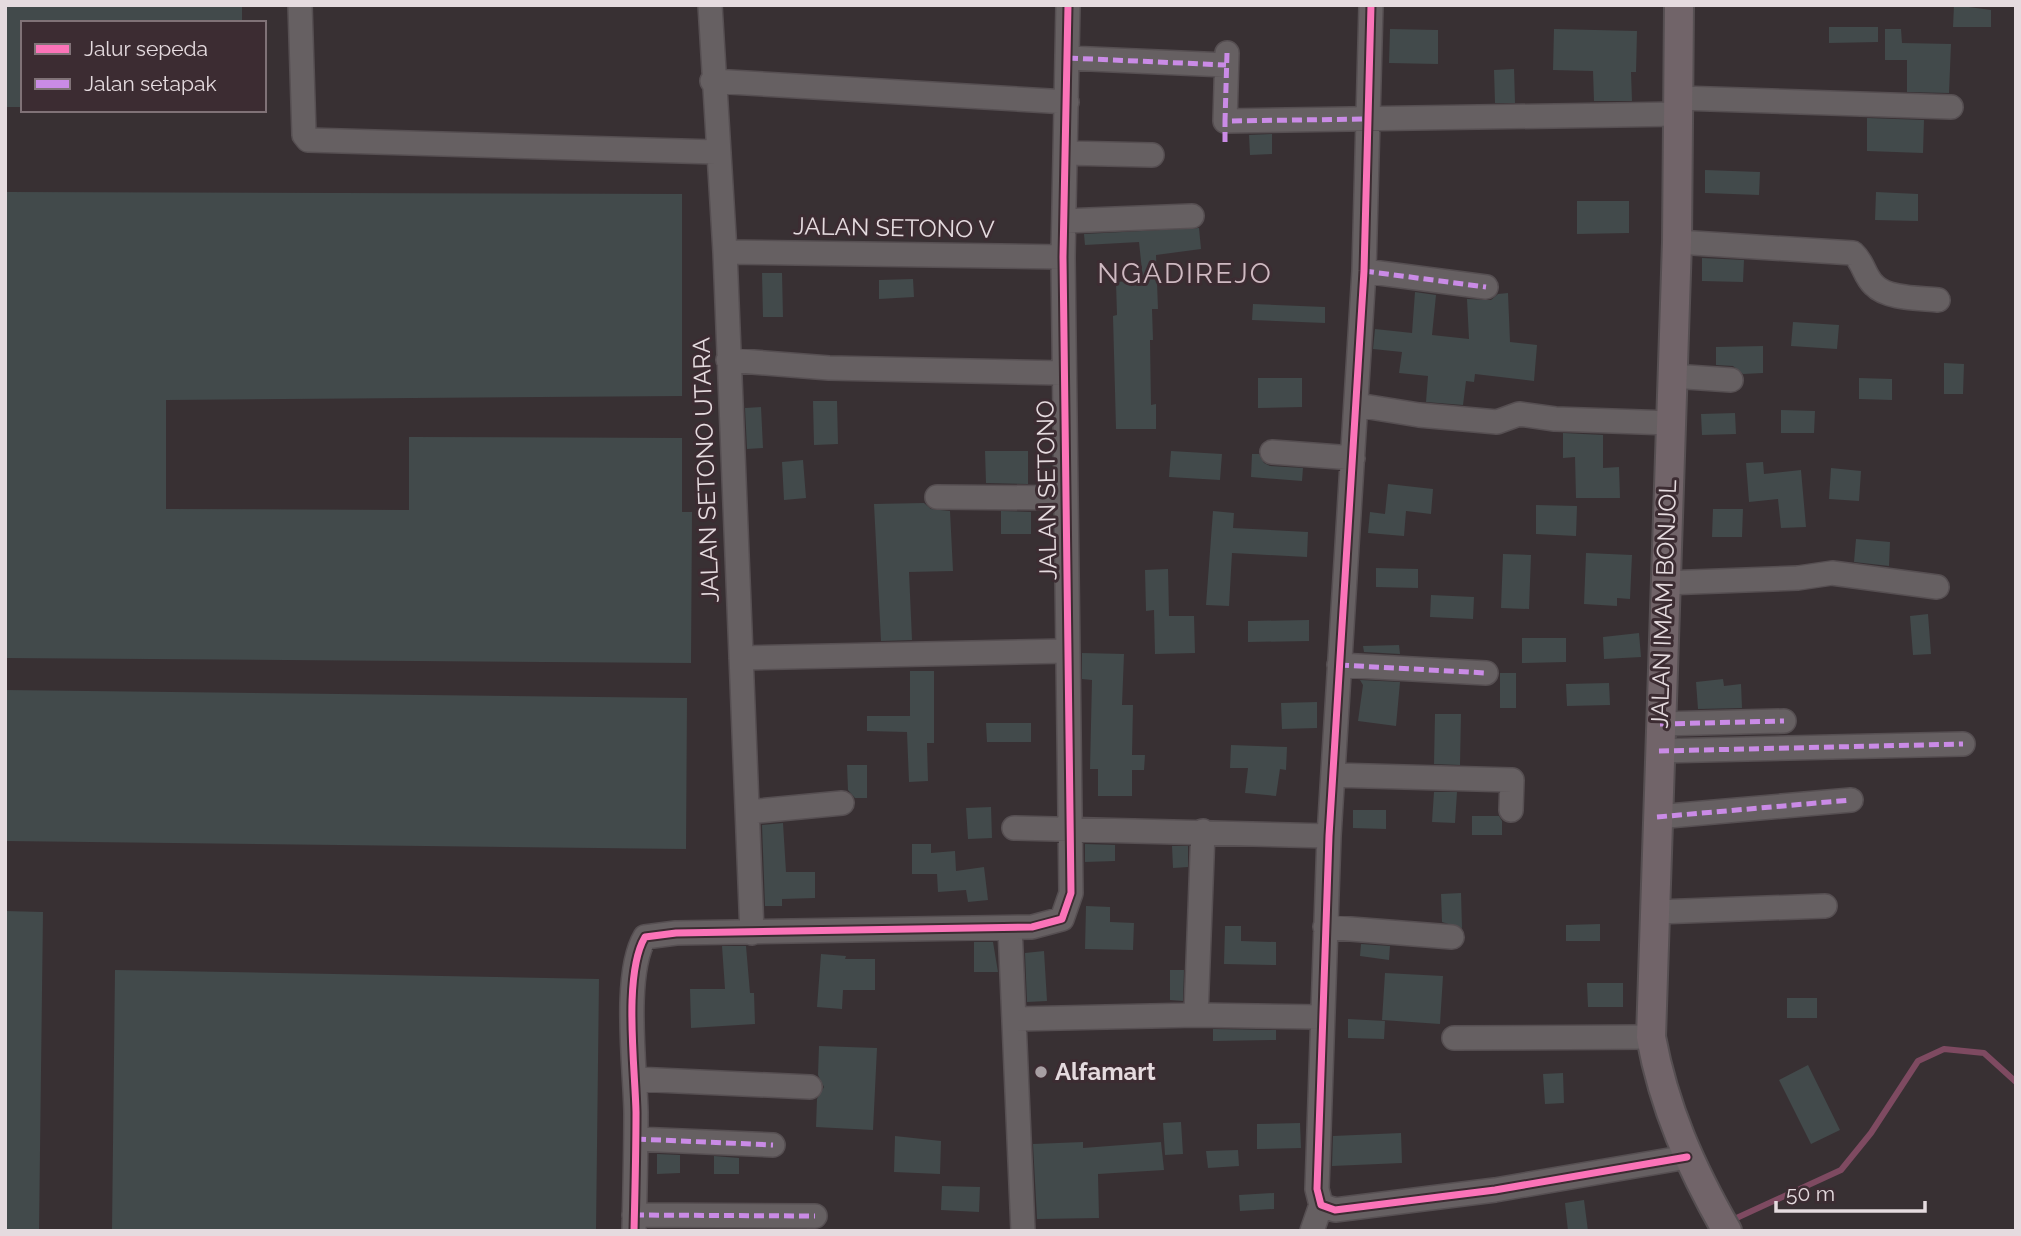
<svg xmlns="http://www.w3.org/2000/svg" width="2021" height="1236" font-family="Raleway,sans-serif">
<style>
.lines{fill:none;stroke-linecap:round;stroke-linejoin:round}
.stream{stroke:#7e4a61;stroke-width:6}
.building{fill:#424a4b}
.minor-casing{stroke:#564f52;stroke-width:26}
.major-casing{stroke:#564f52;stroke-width:32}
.minor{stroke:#666062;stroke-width:23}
.major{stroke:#716469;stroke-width:28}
.quiet{stroke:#ca8be6;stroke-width:5;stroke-dasharray:10 5;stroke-linecap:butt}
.cycleway-casing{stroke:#3c2c32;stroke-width:11}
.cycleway{stroke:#fb73b8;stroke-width:7}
.poi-dot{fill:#a89fa3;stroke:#3c2c32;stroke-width:2.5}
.labels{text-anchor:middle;stroke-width:6;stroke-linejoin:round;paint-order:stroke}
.street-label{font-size:24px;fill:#e5dbdf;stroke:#3c2c32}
.poi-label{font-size:24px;font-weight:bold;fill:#e5dbdf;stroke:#3c2c32;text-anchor:start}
.quarter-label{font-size:28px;letter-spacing:2px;fill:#ceb9c1;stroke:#3c2c32}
</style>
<rect width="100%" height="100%" fill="#383033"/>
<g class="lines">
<path class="stream" d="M1730,1221L1841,1170L1871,1133L1918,1061L1944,1049L1984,1053L2016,1082"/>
</g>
<path class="building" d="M5,5H242V23H23V107H5Z
M1954,5L1991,10V27H1953Z
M1829,27H1878V42L1829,43Z
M1390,29L1438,30V64L1389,63Z
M1554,29L1637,31L1636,72H1631L1632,101H1594L1593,71L1553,70Z
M1885,29H1901L1902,43L1951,44L1949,93L1907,92V60H1885Z
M1514,69L1515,103H1495L1494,70Z
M1867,118L1924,120L1923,153L1867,151Z
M1272,134V154L1250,155L1249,135Z
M1705,170L1760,172L1759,195L1705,193Z
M5,192L682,194V396L166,400V509L409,510V437L682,438V512H692L691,663L5,658Z
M1876,192L1918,194V221L1875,220Z
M1577,201H1629V233L1577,234Z
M1199,228L1201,249L1156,255L1158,309H1152L1153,340H1150L1151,405L1156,404V429H1116L1113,316L1117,315L1116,282L1143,280L1139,242L1085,245L1084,234Z
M1702,258L1744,260L1743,282L1702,281Z
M762,273H782L783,317H763Z
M913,279L914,297L879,299V280Z
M1415,292L1436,295L1432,335L1469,339L1467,299L1491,300L1498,294L1508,293L1510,342L1537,345L1534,381L1475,374L1474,382L1466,381L1463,405L1426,402L1428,376L1399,373L1402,352L1373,349L1375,329L1412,333Z
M1253,304L1325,307V323L1252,320Z
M1793,322L1839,325L1837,349L1791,346Z
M1763,346V373L1743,374L1733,366L1716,365V347Z
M1944,363L1964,364L1963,394H1944Z
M1258,378H1302V407L1258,408Z
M1859,378L1892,379V400L1859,399Z
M813,401H837L838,444L814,445Z
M761,407L763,448L747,449L745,408Z
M1781,410L1815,411L1814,433H1781Z
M1735,413L1736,434L1702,435L1701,414Z
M1563,433L1603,435V468L1619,467L1620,498H1576L1575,457L1563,458Z
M985,451H1028V484L986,483Z
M1171,451L1222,454L1220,480L1169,477Z
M1252,454H1259L1264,463L1270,466L1303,468L1302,481L1251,477Z
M803,460L806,498L784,500L782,462Z
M1763,462L1764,474L1801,470L1806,527L1781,528L1778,499L1749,502L1746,463Z
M1831,468L1861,471L1859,501L1829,499Z
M1388,484L1433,489L1431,514L1406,511L1404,536L1368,533L1370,512L1385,514Z
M924,503L931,509L950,511L953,571L909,572L912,640L881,641L874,504Z
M1536,505L1577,506L1576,536L1536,534Z
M1713,509H1743L1742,537H1712Z
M1001,511L1031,512V534H1001Z
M1213,511L1234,513L1233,528L1308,532L1307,557L1232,553L1229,606L1206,605Z
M1856,539L1890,542L1889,566L1854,562Z
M1586,553L1632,555L1630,599L1617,598V606L1584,604Z
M1503,554L1531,555L1529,609L1501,608Z
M1376,568L1418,569V588L1376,587Z
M1168,569L1169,616H1194L1195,653L1155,654L1154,610L1146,611L1145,570Z
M1431,595L1474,597L1473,619L1430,617Z
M1928,614L1931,654L1913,655L1910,616Z
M1309,620V641L1248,642V621Z
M1639,633L1641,657L1604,659L1603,637Z
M1522,638H1566V662L1522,663Z
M1399,645L1400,654L1364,652L1363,646Z
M1082,653L1124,654L1122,705H1133L1132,755H1145L1144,770H1132V796H1098V769H1090L1092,680L1082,679Z
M910,671H934V743H927L928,781L909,782L907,732L867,731V716H910Z
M1500,673H1516V708H1500Z
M1723,679L1724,686L1741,684L1742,708L1698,709L1696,682Z
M1360,680L1400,682L1396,726L1358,721L1363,685Z
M1609,683L1610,705L1567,706L1566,684Z
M5,690L687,698L686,849L5,841Z
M1317,702V728L1282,729L1281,703Z
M1435,714H1461L1460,765L1434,764Z
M986,723H1031V742H987Z
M1231,745L1287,747L1286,770L1280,769L1276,796L1245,793L1248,768H1230Z
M847,765H867V798H855L848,790Z
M1434,792H1457L1455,823L1432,822Z
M991,807L992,838L968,839L966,808Z
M1353,810H1386V829L1353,828Z
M1472,816H1499L1502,821V835H1472Z
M783,823L786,872H815V898L782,899V906H765L762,825Z
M912,844H931V853L955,851L956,871L984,867L988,900L968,902L966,890L938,892L937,874H912Z
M1085,844L1115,845V861L1085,862Z
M1172,846H1188V867L1173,868Z
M1461,893L1462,928L1442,922L1441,894Z
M1086,906L1110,907V922L1134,923L1133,950L1085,949Z
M5,911L43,912L39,1231H5Z
M1600,924V941H1566V925Z
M1225,926H1241V941L1276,942V965L1224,964Z
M974,942H993L998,972H974Z
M1361,944L1390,946L1389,960L1360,956Z
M722,946H746L750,993H754L755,1024L691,1028L690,989H725Z
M1044,951L1047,1001L1027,1002L1025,953Z
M821,954L846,956L845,959H875V990H843L842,1009L817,1007Z
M115,970L599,979L596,1231H112Z
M1170,970H1184L1183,1001L1170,1000Z
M1385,973L1443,976L1440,1024L1382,1020Z
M1587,983H1623V1007H1588Z
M1787,998H1817V1018H1787Z
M1348,1019L1385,1021L1384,1039L1348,1038Z
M1213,1029L1276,1030V1040L1213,1041Z
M819,1046L877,1048L873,1130L816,1127L817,1099L824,1087L818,1075Z
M1808,1065L1840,1130L1811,1144L1779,1080Z
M1563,1073L1564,1103L1545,1104L1543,1074Z
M1181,1122L1183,1154L1165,1155L1163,1123Z
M1300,1123L1301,1148L1257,1149V1124Z
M1401,1133L1402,1163L1332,1166L1333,1136Z
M895,1136L941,1141L940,1174L894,1172Z
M1083,1142V1148L1161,1142L1164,1170L1098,1174L1099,1218L1037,1219L1033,1144Z
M1238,1150L1239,1166L1208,1168L1206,1151Z
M657,1154L680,1155V1173L657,1174Z
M714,1156L739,1158V1174H714Z
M942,1186L980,1187L979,1212L941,1210Z
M1274,1193V1209L1240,1211L1239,1195Z
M1584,1200L1588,1231H1568L1565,1203Z"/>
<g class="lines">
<defs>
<path id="minor" d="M300,5L304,135L308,140L716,152
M710,5L725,252L752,933
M1371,5L1364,271L1329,836L1317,1189L1321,1205L1335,1210L1495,1190L1687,1157
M1227,53L1225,121L1680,114
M1068,58L1226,65
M712,81L1067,102
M1680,98L1951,107
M1066,153L1152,155
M1064,221L1192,216
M1677,242L1853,253C1864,263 1864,276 1874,285C1887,299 1920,298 1938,300
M725,252L1063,257
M1364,271L1486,287
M728,360L829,368L1064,373
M1672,376L1731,380
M1357,405L1419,415L1497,422L1519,414L1555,419L1670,423
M1272,452L1353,458
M937,497L1066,498
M1664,583L1798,578L1832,573L1937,587
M741,658L1067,651
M1339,665L1486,673
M1660,724L1784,721
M1659,751L1963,744
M1333,775L1512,780L1511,810
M748,812L842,803
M1657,817L1851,800
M1014,828L1329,836
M1657,912L1825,906
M1325,927L1452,937
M1010,928L1023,1231
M1196,1015L1203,831
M1014,1019L1196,1015L1321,1017
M1454,1038L1651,1037
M635,1079L810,1087
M636,1139L773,1145
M634,1215L815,1216
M634,1231C635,1191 636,1152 636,1112C635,1066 623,974 645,937L676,933L1032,927L1062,919L1071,893L1063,257L1068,5
M1312,1231L1321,1205"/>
<path id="major" d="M1679,5L1677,242L1651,1037C1664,1108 1691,1168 1727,1231"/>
</defs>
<use href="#minor" class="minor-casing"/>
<use href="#major" class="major-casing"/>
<use href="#minor" class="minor"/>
<use href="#major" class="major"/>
<path class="quiet" d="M1227,53L1225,121L1369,119
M1068,58L1226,65
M1225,142V121
M1364,271L1486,287
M1339,665L1486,673
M1660,724L1784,721
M1659,751L1963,744
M1657,817L1851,800
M636,1139L773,1145
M634,1215L815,1216"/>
<defs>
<path id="cycleway" d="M1371,5L1364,271L1329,836L1317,1189L1321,1205L1335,1210L1495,1190L1687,1157
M634,1231C635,1191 636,1152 636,1112C635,1066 623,974 645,937L676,933L1032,927L1062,919L1071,893L1063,257L1068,5"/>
</defs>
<use href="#cycleway" class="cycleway-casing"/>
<use href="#cycleway" class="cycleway"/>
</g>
<circle class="poi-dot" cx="1041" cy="1072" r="7"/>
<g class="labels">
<g class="street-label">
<text transform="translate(894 228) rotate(1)" y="8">JALAN SETONO V</text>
<text transform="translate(706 470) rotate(-92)" y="8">JALAN SETONO UTARA</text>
<text transform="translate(1047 490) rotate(-91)" y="8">JALAN SETONO</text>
<text transform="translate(1664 604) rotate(-88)" y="8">JALAN IMAM BONJOL</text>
</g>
<g class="poi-label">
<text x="1055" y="1080">Alfamart</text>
</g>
<g class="quarter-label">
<text x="1185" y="283">NGADIREJO</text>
</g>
</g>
<rect width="2021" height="1236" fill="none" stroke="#e5dbdf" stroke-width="14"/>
<rect x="21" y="21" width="245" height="91" fill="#3c2c32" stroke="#807277" stroke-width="2"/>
<rect x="35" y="44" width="35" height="10" fill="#fb73b8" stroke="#807277" stroke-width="2"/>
<text x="84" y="56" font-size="21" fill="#e5dbdf">Jalur sepeda</text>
<rect x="35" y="79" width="35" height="10" fill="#ca8be6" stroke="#807277" stroke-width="2"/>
<text x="84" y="91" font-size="21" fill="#e5dbdf">Jalan setapak</text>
<path d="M1776 1201v10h149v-10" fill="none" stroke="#e5dbdf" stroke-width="3.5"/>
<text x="1786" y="1201" font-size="21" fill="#e5dbdf" stroke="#3c2c32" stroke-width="5" paint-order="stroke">50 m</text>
</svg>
